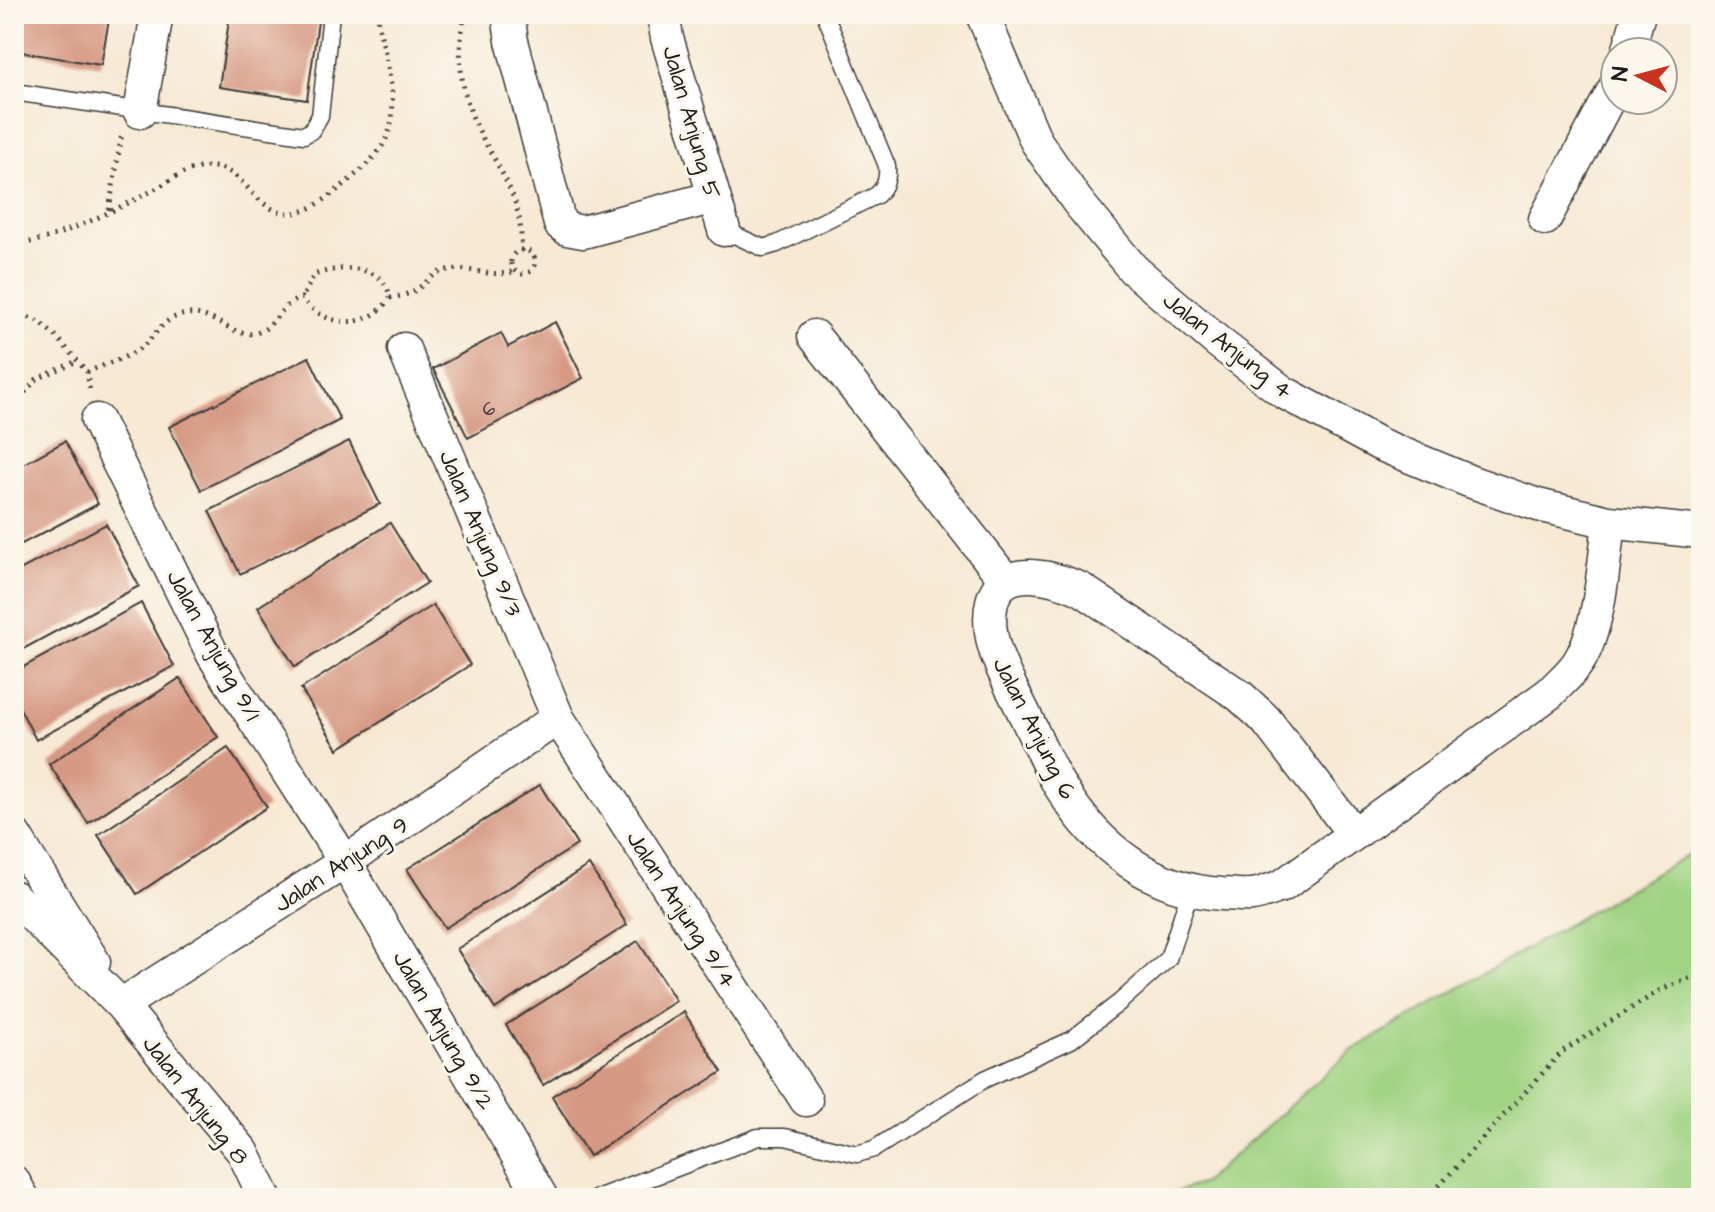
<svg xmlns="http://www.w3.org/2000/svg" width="1715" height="1212" font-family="'Architects Daughter',sans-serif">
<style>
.green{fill:#a1d383;stroke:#5e7850;stroke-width:2}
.building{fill:#d69983}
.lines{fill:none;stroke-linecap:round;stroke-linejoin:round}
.lane-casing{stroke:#3d3b38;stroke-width:19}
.street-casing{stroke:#3d3b38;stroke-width:35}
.path{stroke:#3d3b38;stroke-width:5;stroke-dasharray:2 6;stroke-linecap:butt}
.lane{stroke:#fff;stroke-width:16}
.street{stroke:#fff;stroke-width:32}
.labels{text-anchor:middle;stroke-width:6;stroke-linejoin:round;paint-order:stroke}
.number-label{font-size:20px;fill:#4a3b36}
.street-label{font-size:24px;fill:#1c1c1c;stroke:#fbf7ec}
</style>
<rect width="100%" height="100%" fill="#fbf7ec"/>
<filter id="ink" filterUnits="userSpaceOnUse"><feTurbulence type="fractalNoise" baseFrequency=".0125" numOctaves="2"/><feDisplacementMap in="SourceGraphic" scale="16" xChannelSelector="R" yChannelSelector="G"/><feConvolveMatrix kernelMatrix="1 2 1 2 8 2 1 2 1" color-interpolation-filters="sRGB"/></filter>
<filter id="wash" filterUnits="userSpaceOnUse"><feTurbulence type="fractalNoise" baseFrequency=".006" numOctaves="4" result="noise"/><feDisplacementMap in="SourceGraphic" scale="32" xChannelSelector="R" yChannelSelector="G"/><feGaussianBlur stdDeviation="1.8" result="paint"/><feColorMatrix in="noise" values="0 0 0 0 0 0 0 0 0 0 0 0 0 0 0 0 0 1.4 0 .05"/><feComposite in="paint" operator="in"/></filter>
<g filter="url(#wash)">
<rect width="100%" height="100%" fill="#f7e9d4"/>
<path class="green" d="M1701,847V1198H1156L1203,1183L1351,1051Z"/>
<g id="blocks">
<path class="building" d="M21,14H110L101,65L15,51Z
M230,14H319L307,100L219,87Z
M555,322L583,378L468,438L433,369L501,333L508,347Z
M309,357L340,420L201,490L169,427Z
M65,441L98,504L14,548V469Z
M349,441L380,504L240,574L209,511Z
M390,523L427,583L295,667L258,607Z
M106,524L139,586L14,654V573Z
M141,603L174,666L36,740L14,697V672Z
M433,605L470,665L338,749L301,689Z
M180,678L218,737L88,823L49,764Z
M228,748L267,807L137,894L98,835Z
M540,785L577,845L445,928L407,869Z
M589,865L627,925L495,1009L457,949Z
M638,941L676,1001L543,1085L506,1025Z
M684,1012L722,1072L589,1156L552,1096Z"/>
</g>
</g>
<g filter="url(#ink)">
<use href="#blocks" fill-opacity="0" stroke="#3d3b38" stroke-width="2"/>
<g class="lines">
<defs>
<path id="lane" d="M14,92L304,135L311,131L320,116L331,14
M724,230L763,248L777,244L877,195C886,186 888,178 887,166L825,14
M597,1198L758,1137H785L857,1154L874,1149L985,1079L1071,1040L1120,1002L1168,959L1190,891"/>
<path id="street" d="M508,14L512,41L560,224L567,229L583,232L714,197
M663,14L667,38L724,230
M982,14L1036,141L1077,201L1133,269L1218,342L1283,392L1379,444L1469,481L1538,505L1609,522L1701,532
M1628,52L1639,14
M140,112L157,14
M1545,219L1615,87
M814,336L1006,581
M404,349L558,718L806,1100
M97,420L213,655L345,862L542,1198
M1353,833L1265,719L1240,696L1081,589C1056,578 1002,561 992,602C983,641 1007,678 1023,711C1036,737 1046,764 1061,788C1097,847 1152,890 1222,894C1232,894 1243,896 1252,895C1262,894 1272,889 1282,886L1550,693C1559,683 1572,673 1579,661C1600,627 1604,562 1609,522
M14,834L94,962
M14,897L121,1005L243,1152L265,1198
M121,1005L345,862L558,718
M14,1182L23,1198"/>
</defs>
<use href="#lane" class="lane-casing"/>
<use href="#street" class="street-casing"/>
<path class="path" d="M465,14C456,54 460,92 478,129C492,157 511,183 518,213C521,225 521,238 522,251
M109,210L122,133
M14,244C48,244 117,209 150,192C166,184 180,171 199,168C240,160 245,197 275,210C295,219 315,207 331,195C388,149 402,136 387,62C384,45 378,31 378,14
M511 262a12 12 0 1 1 24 0a12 12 0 1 1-24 0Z
M390,298C402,296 411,294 420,287C428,281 435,272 446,270C470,266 492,279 515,271
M14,311L39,322L57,337L87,372L90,392
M87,372C103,365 124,359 139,349C158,336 160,317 188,314C213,311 236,341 259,332C278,324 278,305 302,298C324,328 369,331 390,298C385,263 340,265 314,275L302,298
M14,404L37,379L77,361
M1428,1198L1563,1051L1659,991L1701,973"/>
<use href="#lane" class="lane"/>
<use href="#street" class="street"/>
</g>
</g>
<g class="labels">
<g class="number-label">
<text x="489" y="415">6</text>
</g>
<g class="street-label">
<text transform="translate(692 122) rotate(74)" y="8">Jalan Anjung 5</text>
<text transform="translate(1228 345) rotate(38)" y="8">Jalan Anjung 4</text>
<text transform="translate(481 533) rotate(67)" y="8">Jalan Anjung 9/3</text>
<text transform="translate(214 645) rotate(61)" y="8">Jalan Anjung 9/1</text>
<text transform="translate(1035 728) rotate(63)" y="8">Jalan Anjung 6</text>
<text transform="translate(341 864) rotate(-33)" y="8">Jalan Anjung 9</text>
<text transform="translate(682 909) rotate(57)" y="8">Jalan Anjung 9/4</text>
<text transform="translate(444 1030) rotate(60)" y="8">Jalan Anjung 9/2</text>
<text transform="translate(196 1100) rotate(52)" y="8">Jalan Anjung 8</text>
</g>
</g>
<rect width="1715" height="1212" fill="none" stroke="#fbf7ec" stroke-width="48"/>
<g transform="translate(1639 76) rotate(276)"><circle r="38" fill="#fbf7ec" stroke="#a29f99" stroke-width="2"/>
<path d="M0-6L14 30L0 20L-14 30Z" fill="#c8321e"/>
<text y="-12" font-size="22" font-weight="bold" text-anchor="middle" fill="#1c1c1c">N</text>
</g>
</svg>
